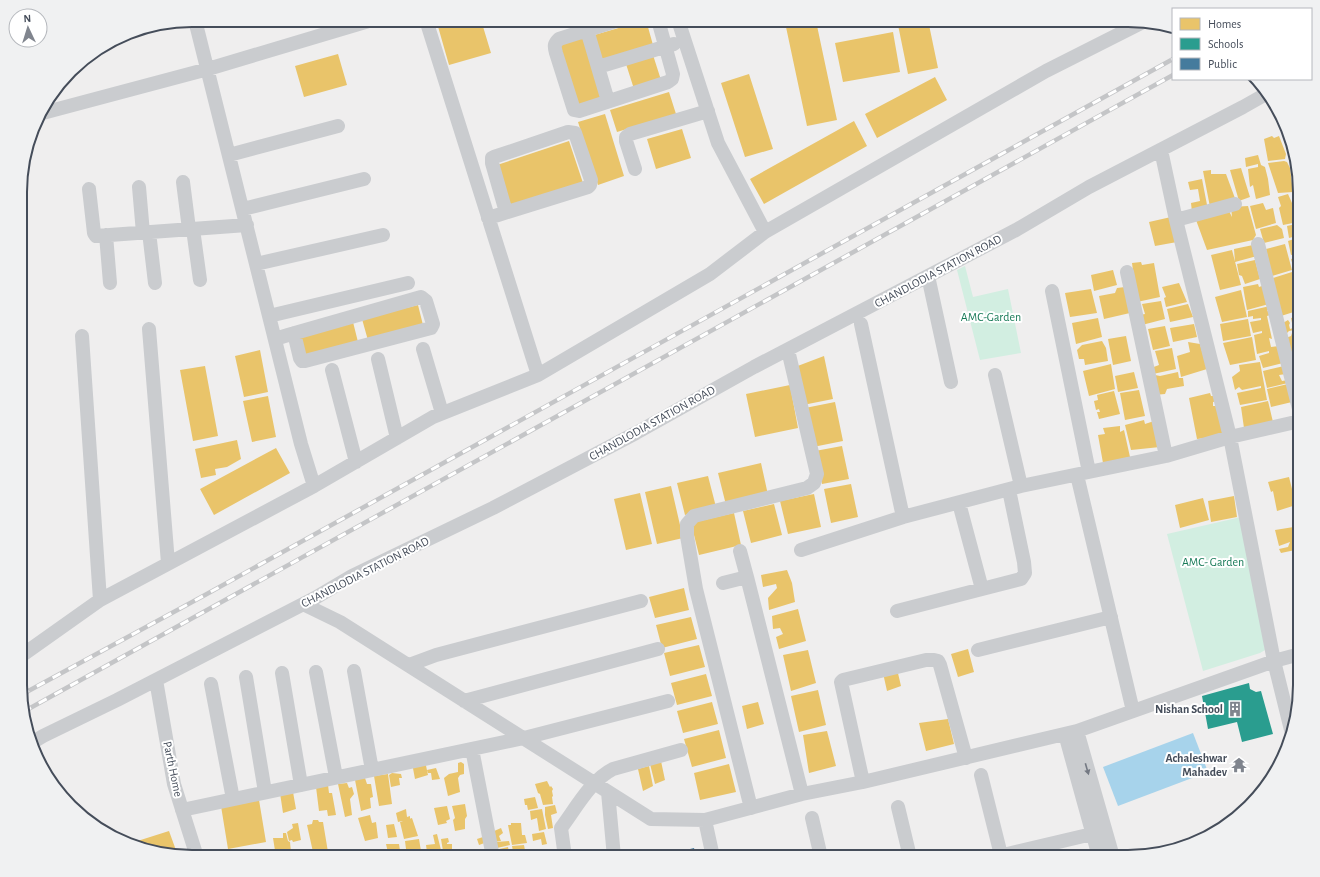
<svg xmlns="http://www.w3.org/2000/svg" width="1320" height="877" font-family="'Alegreya Sans',sans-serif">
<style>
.green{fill:#d2eee1}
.water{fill:#a7d3eb}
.homes{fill:#e9c46a}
.schools{fill:#2a9d8f}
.public{fill:#457b9d}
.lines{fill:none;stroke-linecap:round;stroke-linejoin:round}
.minor{stroke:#cacccf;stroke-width:14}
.rail-casing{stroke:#c4c5c7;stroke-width:4.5}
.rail{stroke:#fff;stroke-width:3;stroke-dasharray:9;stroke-linecap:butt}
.oneway{fill:#747983}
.labels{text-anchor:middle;stroke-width:4;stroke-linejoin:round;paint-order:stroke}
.street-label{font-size:12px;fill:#454d5a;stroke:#fff}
.park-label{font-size:12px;fill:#177a57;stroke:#fff}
.poi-label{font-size:12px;font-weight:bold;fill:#454d5a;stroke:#fff;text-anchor:end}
.rim{fill:none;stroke:#454d5a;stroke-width:2}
</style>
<rect width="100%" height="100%" fill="#efeeee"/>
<path class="green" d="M965,266L973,297L1008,289L1021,353L980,360L957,270Z
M1241,517L1265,650L1260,653L1203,671L1167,534Z"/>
<path class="water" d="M1193,733L1208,772L1118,806L1103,767Z"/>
<path class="homes" d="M447,20H481L491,53L449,65L437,23Z
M646,20L653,45L599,61L591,36Z
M897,20H928L938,68L908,74Z
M1026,20H1036V21L1027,23Z
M816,21L837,120L807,126L786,27Z
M893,32L900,72L843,82L835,43Z
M584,37L604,99L577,108L557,45Z
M338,54L347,85L304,97L295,66Z
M653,55L661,80L634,89L626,64Z
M749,74L773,149L745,157L721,83Z
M935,77L947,100L877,138L865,114Z
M669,92L676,114L617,132L610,110Z
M1277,111H1279L1288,141L1286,142Z
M605,114L624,176L598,185L578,122Z
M854,121L867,146L764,204L750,179Z
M682,129L691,158L656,169L647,139Z
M1272,136L1274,138L1279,136L1286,154L1285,159L1268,161L1264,139Z
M569,141L583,183L509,205L497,165Z
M1258,155L1261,165L1265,167L1268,179L1270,195L1256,199L1253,185L1250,187L1248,169L1258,167V164L1246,167L1245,158Z
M1284,161L1287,162L1290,168L1293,192L1278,193L1268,163Z
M1292,161H1294L1299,180H1297Z
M1241,168L1250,197L1239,201L1230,170Z
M1211,170V174H1226L1236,201L1210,207L1203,171Z
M1202,179L1208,210L1192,212L1191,203L1200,201L1198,189L1190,190L1188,182Z
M1288,194L1292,203H1298L1300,212L1298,214V222L1283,225L1279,208L1281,206L1278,197Z
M1263,203L1266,210L1273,208L1276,223L1256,229L1250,206Z
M1248,206L1256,235L1253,240L1207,250L1196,220L1229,211L1232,217L1231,207Z
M1171,217L1177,242L1155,246L1149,222Z
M1300,223V235L1289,238L1287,226Z
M1277,225L1282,229L1284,238L1264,243L1260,229Z
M1294,239L1295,242L1300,241V253L1291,255L1288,241Z
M1285,244L1292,270L1272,276L1266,249Z
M1253,245L1257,256L1235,262L1234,249Z
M1232,250L1241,285L1220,290L1211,255Z
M1300,256V269L1294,270L1291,259Z
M1255,260L1260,279L1245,284L1242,276L1239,275L1237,264Z
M1141,262L1142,265L1154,263L1160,297L1137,302L1132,263Z
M1113,270L1117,285L1094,291L1091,275Z
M1292,272L1300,301V310L1281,316L1273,278Z
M1300,272V284H1299L1296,273Z
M1179,283L1187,302L1166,307L1164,298L1166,297L1162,287Z
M1258,284L1259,287L1262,286L1269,304L1247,310L1243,287Z
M1125,287L1130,313L1104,319L1099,296L1115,293L1117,288Z
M1091,289L1097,313L1070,317L1065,293Z
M1241,290L1247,317L1222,322L1215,297Z
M1161,301L1165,319L1142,325L1140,315L1145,314L1142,304Z
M1188,304L1193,317L1170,322L1167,309Z
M418,305L424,329L369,344L362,319Z
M1270,306V310H1267L1270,315L1267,316L1272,339L1269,338L1271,347L1279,346L1283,363L1263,368L1259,356L1269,353V351L1257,354L1254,335L1262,333V331L1253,333L1250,322L1261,320V318L1253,319V316L1248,317V311Z
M1299,316L1300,329L1289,331L1285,335L1283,323L1288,320L1290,323L1289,325L1290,329L1293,328L1291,318Z
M1098,318L1102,337L1076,344L1072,323Z
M1248,319L1251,336L1223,341L1220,324Z
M353,322L359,346L304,360L297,336Z
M1194,324L1197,337L1173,342L1170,328Z
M1165,326L1170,346L1153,350L1148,329Z
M1300,331V358L1296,359L1292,363L1286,338L1291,336L1292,333Z
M1126,336L1131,361L1113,365L1108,339Z
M1252,337L1256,360L1230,365L1223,343Z
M1102,341L1106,348L1108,361L1085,365L1084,359H1079L1077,350L1082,345Z
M1188,342L1200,344L1207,369L1181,377L1177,356L1190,352Z
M1172,348L1176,369L1153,374L1151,368L1159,365L1155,351Z
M260,350L268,392L244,397L235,356Z
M824,356L833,399L803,405L795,367Z
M1260,362L1267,400L1240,405L1237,393L1261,388V386L1242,390L1239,387L1235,390L1232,377L1240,371L1239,365Z
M1300,363V395L1292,365Z
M1111,364L1115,389L1089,396L1083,371Z
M205,366L218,436L193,441L180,370Z
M1284,366L1286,374L1279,375L1282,381L1288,380V383L1267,388L1263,371Z
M1134,372L1138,388L1118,392L1115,376Z
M1178,372L1179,378H1183L1184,386L1167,389L1165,394L1154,395L1155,375L1160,376Z
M1288,384L1292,402L1271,407L1267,389Z
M790,385L798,428L755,437L746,394Z
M1139,390L1145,416L1125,420L1120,393Z
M1114,391L1120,414L1099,419L1097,412H1100L1099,409L1096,410L1094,401L1098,400L1097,395Z
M1210,393L1211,396H1215L1217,401L1213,402V406H1217L1223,436L1197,439L1189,398Z
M268,396L276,437L252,442L243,401Z
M1268,401L1273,422L1244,428L1241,407Z
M835,402L843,441L813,447L805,408Z
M1144,420L1145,424L1154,421L1160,447L1131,450L1125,425Z
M1120,426V432L1124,430L1130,457L1103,463L1098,435L1105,434L1103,428Z
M237,440L241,459L227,467L215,469L216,475L201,478L195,449Z
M842,446L849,479L822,484L815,451Z
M276,448L290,473L214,515L200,489Z
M761,463L768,495L726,505L718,473Z
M708,476L716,507L685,515L677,483Z
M1289,477L1296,505L1277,511L1273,491L1271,492L1268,482Z
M851,484L858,517L831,523L824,489Z
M671,486L683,538L657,544L645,492Z
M640,493L652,544L626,550L614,499Z
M814,494L821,527L788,534L780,501Z
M1234,496L1237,517L1211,522L1208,501Z
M1203,498L1209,520L1180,528L1175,505Z
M774,504L782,535L751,543L743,511Z
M734,513L741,545L699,555L691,523Z
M1300,526V549L1281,553L1279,549L1288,547L1290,542L1279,546L1275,530Z
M787,570L792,583L795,602L769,610L768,598L777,588L776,584L763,587L761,575Z
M684,588L689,610L655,618L649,597Z
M798,609L806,641L779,649L776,637L783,634L780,628L773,629L772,616Z
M691,617L697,639L662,648L656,625Z
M699,645L705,667L670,676L664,653Z
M968,649L974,672L958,677L951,654Z
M808,650L816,683L791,691L783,655Z
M897,669L901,686L887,691L883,673Z
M706,674L712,696L677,705L671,683Z
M818,690L826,725L799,732L791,696Z
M712,702L718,724L683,733L677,711Z
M758,702L764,724L747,729L742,706Z
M948,719L954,744L926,751L919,723Z
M719,730L726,758L692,767L684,739Z
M827,731L836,766L809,773L803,735Z
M425,761L428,775L415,779L412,763Z
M661,761L665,780L655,784L650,764Z
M461,762L464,764V774L460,775L458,778L460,792L448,796L444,778L449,774L458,772V763Z
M729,764L736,792L700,800L694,773Z
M649,766L653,786L643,791L638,769Z
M436,768L440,779L432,780L431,773H428L427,770Z
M392,773L401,774L402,778H399L400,785L391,787L389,775Z
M388,774L392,804L379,806L374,776Z
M365,778L367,784H371L373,797L370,798L371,808L361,811L355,780Z
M547,781L550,787L551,786L553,789L552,791L553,796L552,797L553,804L543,805L540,794L538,793L535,784Z
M347,783L349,788L352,787L354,794L350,799L352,815L345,817L338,784Z
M328,785L329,793H332L336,815L328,816L327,810L319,811L316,787Z
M293,792L296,809L283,813L280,793Z
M535,797L538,808L528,810L527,805H525L524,799Z
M259,800L266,842L228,849L221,806Z
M465,804L467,816L465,819V829L455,831L453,820L455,818L452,806Z
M555,805L557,813L551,815L553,828L548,829L545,815V807Z
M447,806L450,819L446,821L447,823L438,825L434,808Z
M406,809L407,817L410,816V819L398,822L396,813Z
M542,809L546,829L539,831L537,818L531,820L530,811Z
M370,815L372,823L376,822L378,838L365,841L358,818Z
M412,818L418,836L404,839L400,822Z
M313,820H318L319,822H323L328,852H313L307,825L312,824Z
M298,823L301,840L293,842L292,840L289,841L287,832L293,828L292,824Z
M511,823H521L522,835H525L527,843L512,845L508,825H511Z
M394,824L397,837L388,838L386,825Z
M501,828L503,833L499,836L501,841L493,842L492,832Z
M169,831L177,853L174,854L137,848L128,844Z
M544,832L547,844L542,845L541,839L533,841L532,834Z
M283,833H286L288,841L290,842L291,852H286L287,857H276L273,838H283Z
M437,834L441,850L427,852L426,845L435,844L433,835Z
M483,837L490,841L479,845L477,839Z
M448,838L449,842L447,843V844H452V849L443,851L441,839Z
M419,839L422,857H407L405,841Z
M509,841L510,845L497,848L496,842Z
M386,844H399L401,857H389Z
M524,845L526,856L514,857L512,846Z
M508,847L510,857H496L495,850Z
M546,849L548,857H544V855H540L539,853L544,852Z
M301,850L302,857H292V852Z
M378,850L380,853H385V857H357V855L373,853V851Z
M486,851L487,857H478L477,852Z
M438,853L439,857H424V856Z"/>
<path class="schools" d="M1249,683L1250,689L1256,692L1261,691L1273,734L1242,742L1237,722L1208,729L1202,696Z"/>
<path class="public" d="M694,848L696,857H666V855Z"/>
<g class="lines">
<path class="minor" d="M426,20L538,375
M619,20L559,39C554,44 554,46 556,53L574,110L579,111L668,82L672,79L673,74L658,20
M678,20L718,143L765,232
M587,30L608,101
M598,67L674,44
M39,114L208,69L372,20
M1161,150L1176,220L1230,437L1274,661L1292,734
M229,155L338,126
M635,169L626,141V137L630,134L708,111
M183,182L189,229
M139,187L143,233
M89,189L94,233L96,236L247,225
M243,209L364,179
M488,218L498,215L588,187L590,185L591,180L575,133L568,132L494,157L492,158V163L506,212
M1176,220L1235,204
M193,229L200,280
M149,232L155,283
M106,235L110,283
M1258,244L1300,413
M256,264L383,235
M1127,272L1166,456
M928,276L951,382
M1052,291L1089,472
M269,316L408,283
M861,324L903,517L1021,486L1166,456L1230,437L1300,421
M149,329L168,563
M82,336L100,600
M275,339L288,335L421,297L426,301L433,324L431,328L305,361H302L300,358L294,333
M423,349L442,413
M378,359L397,438
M332,370L356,462
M995,375L1021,486
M1077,475L1133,711
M314,486L433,417L538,375L710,274L765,232L1046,71L1143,22
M801,550L903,517
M740,551L747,577
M723,583L747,577L802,794
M982,589L1021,579L1025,573L1024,562L1009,490
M303,604L340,622L651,819L705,820L802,794L863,782L1077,731L1274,661L1300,654
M897,611L982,589L959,503
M978,650L1111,617
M21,656L100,600L314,486L301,444L195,20
M409,665L436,655L641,601
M354,671L372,770
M316,672L336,777
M282,673L301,785
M246,677L265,792
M156,680L174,784L197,857
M211,684L233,799
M464,701L658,649
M1077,731L1113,857
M1065,734L1099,857
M33,742L43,736L117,700L315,598L352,576L493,508L636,433L754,367L1016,230L1089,187L1243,107L1266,94
M472,749L493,857
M981,775L1001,855
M863,782L841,682L843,680L926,660H934L938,661L940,665L966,758
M608,792L614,857
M898,807L910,857
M751,808L696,589L687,536V524L694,516L807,488L814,483L817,474L788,350
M182,810L524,738L668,701
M812,818L821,857
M705,820L713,857
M565,857L561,828C576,808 591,780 613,769L681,750
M995,857L1092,834"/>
<defs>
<path id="rail" d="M21,695L205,595L1173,59
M23,712L1173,75"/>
</defs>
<use href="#rail" class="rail-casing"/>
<use href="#rail" class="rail"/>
</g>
<defs><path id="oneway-solid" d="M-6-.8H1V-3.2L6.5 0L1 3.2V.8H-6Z"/></defs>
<use class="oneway" href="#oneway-solid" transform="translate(1087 769) rotate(74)"/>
<defs>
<symbol id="building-bare" viewBox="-9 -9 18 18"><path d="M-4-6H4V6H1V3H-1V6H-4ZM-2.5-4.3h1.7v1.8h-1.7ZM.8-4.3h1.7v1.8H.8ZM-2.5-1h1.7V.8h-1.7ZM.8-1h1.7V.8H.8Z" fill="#80858e" stroke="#fff" stroke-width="2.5" paint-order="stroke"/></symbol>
<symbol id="temple-bare" viewBox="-9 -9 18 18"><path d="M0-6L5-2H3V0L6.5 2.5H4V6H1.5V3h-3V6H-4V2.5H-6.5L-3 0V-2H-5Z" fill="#80858e" stroke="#fff" stroke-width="2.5" paint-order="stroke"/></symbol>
</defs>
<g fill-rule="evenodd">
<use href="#building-bare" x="1224" y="698" width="22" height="22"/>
<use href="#temple-bare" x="1228" y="754" width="22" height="22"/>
</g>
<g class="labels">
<g class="street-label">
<text transform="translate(938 271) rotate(-28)" y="4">CHANDLODIA STATION ROAD</text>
<text transform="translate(652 423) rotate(-29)" y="4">CHANDLODIA STATION ROAD</text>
<text transform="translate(365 572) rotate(-27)" y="4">CHANDLODIA STATION ROAD</text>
<text transform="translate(173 769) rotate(78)" y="4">Parth Home</text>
</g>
<g class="park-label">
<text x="991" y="321">AMC-Garden</text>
<text x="1213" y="566">AMC- Garden</text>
</g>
<g class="poi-label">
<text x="1223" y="713">Nishan School</text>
<text x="1227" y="762">Achaleshwar<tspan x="1227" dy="14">Mahadev</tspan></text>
</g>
</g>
<path d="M0 0H1320V877H0ZM192 27H1128A165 165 0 0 1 1293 192V685A165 165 0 0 1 1128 850H192A165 165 0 0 1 27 685V192A165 165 0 0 1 192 27Z" fill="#f0f1f2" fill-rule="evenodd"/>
<path class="rim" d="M192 27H1128A165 165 0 0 1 1293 192V685A165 165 0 0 1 1128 850H192A165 165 0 0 1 27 685V192A165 165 0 0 1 192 27Z"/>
<rect x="1172" y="8" width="140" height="72" fill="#ffffff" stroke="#b5b8bd"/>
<rect x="1180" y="18" width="20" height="12" fill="#e9c46a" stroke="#b5b8bd"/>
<text x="1208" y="28" font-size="12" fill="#454d5a">Homes</text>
<rect x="1180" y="38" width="20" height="12" fill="#2a9d8f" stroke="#b5b8bd"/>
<text x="1208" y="48" font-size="12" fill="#454d5a">Schools</text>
<rect x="1180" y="58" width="20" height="12" fill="#457b9d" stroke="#b5b8bd"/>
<text x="1208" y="68" font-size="12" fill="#454d5a">Public</text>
<g transform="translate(28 28) rotate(356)"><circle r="19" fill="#ffffff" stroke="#b5b8bd"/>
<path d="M0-3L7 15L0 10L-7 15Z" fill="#80858e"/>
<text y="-6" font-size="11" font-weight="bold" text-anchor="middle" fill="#454d5a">N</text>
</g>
</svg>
